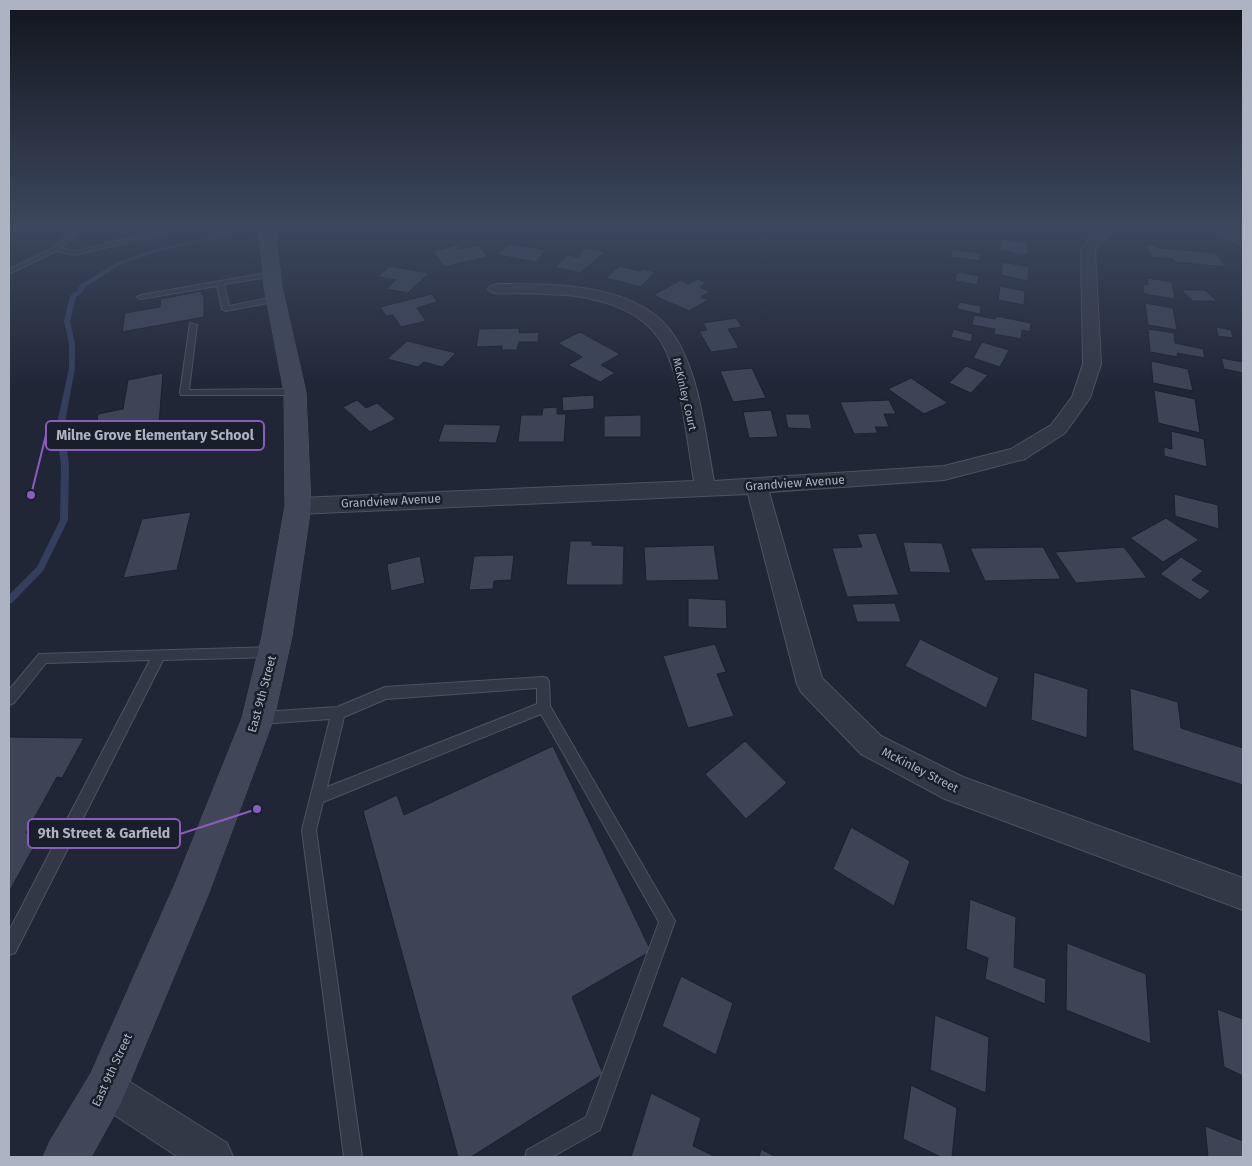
<svg xmlns="http://www.w3.org/2000/svg" width="1252" height="1166" font-family="'Fira Sans',sans-serif">
<style>
.lines{fill:none;stroke-linecap:round;stroke-linejoin:round}
.stream{fill:#333f5d;fill-rule:evenodd}
.building{fill:#3c4456;stroke:#1b202d}
.service-casing{stroke:#4d5361;stroke-width:2}
.minor-casing{stroke:#4d5361;stroke-width:2}
.secondary-casing{stroke:#4d5361;stroke-width:1}
.service{fill:#333846;fill-rule:evenodd}
.minor{fill:#333846;fill-rule:evenodd}
.secondary{fill:#414759;fill-rule:evenodd}
.labels{text-anchor:middle;stroke-width:5;stroke-linejoin:round;paint-order:stroke}
.far-street-label{font-size:11px;fill:#adb3c3;stroke:#191e2b}
.street-label{font-size:12px;fill:#adb3c3;stroke:#191e2b}
.leader{fill:none;stroke:#8c5bc0;stroke-width:2}
.callout-dot{fill:#8c5bc0;stroke:#191e2b;stroke-width:2}
.callout{fill:#191e2b;stroke:#8c5bc0;stroke-width:2}
.callout-label{font-size:14px;text-anchor:middle;font-weight:bold;fill:#adb3c3}
</style>
<rect width="100%" height="100%" fill="#202636"/>
<g class="lines">
<path class="stream" d="M258,226H268L153,253L120,265L85,287L83,292L76,297L70,321L75,344V368L64,428L69,465L68,520L43,571L12,603H9V595L37,567L60,520L61,465L56,428L69,368V344L64,321L70,296L78,290L80,285L116,263L149,251Z"/>
</g>
<path class="building" d="M130,226H170L130,232Z
M1009,226H1035L1032,235L1007,230Z
M1001,239L1028,243V255L999,250Z
M508,244L546,250L536,262L497,255Z
M1145,244L1156,245L1158,248L1216,253L1226,267L1175,262L1173,259L1152,257Z
M457,245L460,249L478,245L488,257L444,267L433,251Z
M586,248L605,252L580,273L555,267L568,255L578,257Z
M952,249L980,253V261L951,257Z
M1003,262L1029,267L1028,281L1001,275Z
M389,266L429,273L408,293L386,289L396,280L378,277Z
M619,266L640,271L643,269L655,272L641,287L606,278Z
M957,272L979,276L977,285L955,281Z
M1147,278L1172,282L1175,299L1144,294L1143,284L1148,285Z
M698,279L707,283L700,287L710,292L701,297L708,300L689,311L653,295L681,280L688,284Z
M1000,286L1025,291L1024,305L998,300Z
M1181,290H1205L1217,301H1193Z
M202,291V295L204,294V317L122,332L125,313L160,307L161,299Z
M432,294L437,302L417,308L426,321L401,327L393,315L386,316L380,307Z
M959,302L981,306L980,314L957,309Z
M1145,303L1173,308L1177,330L1148,325Z
M974,315L995,319L996,316L1031,323L1030,332L1022,330L1021,339L994,334L995,329L972,325Z
M736,318L742,327L728,329L739,348L711,352L699,331L707,330L703,323Z
M1216,327L1231,330L1233,338L1218,336Z
M519,328V333L539,332L538,342H519L517,350H502V346L476,347L479,329Z
M953,329L973,334L971,342L951,337Z
M1148,329L1174,333L1175,343L1203,349L1205,358L1177,353L1178,357L1150,352Z
M580,332L620,354L601,365L615,373L600,382L568,365L582,357L558,343Z
M407,341L456,353L442,367L424,362L418,367L387,359Z
M982,342L1009,350L1000,367L973,358Z
M1221,358L1243,362V373L1224,369Z
M1151,361L1188,369L1193,391L1153,383Z
M966,366L988,375L971,393L949,383Z
M752,368L766,398L733,402L720,371Z
M163,373L159,424L117,433L118,430L95,435L98,414L123,409L128,380Z
M911,378L948,403L924,414L888,389Z
M1154,390L1195,399L1200,433L1158,423Z
M594,395V409L563,411L562,397Z
M357,400L366,408L377,403L396,419L370,432L343,407Z
M889,400L896,414H884L889,427H875L878,433L854,434L840,402Z
M557,407V414H566L564,442H518L521,415H542L543,408Z
M771,410L778,437L749,438L743,412Z
M785,414H809L812,429L788,428Z
M641,415V437H604V416Z
M444,424L501,425L496,443L438,442Z
M1171,431L1204,439L1207,467L1164,456V447L1172,449Z
M1174,494L1218,505L1219,529L1175,516Z
M191,512L177,570L123,578L142,519Z
M1166,518L1199,540L1163,562L1130,538Z
M876,533L899,595L847,597L832,548L862,547L857,534Z
M570,541H592V545L624,546L623,585H566Z
M903,542L942,543L951,573L910,572Z
M714,545L719,580L646,581L644,547Z
M1043,547L1061,579L985,581L970,548Z
M1124,547L1147,578L1076,583L1055,552Z
M514,555L511,580L494,581L493,589L469,590L474,556Z
M420,556L425,583L391,591L387,564Z
M1181,557L1203,571L1192,580L1210,591L1200,600L1160,574Z
M688,598L726,600L727,629L688,627Z
M895,603L901,622H857L852,604Z
M920,639L999,678L986,708L905,666Z
M715,644L726,672L717,674L734,716L688,728L663,656Z
M1034,672L1088,689L1087,738L1031,720Z
M1130,688L1178,702L1181,728L1243,748V785L1133,750Z
M9,737L84,738L62,778L57,777L26,833L41,834L9,892Z
M745,741L787,783L746,819L705,774Z
M553,746L651,951L572,997L603,1074L471,1157H458L363,811L397,795L404,815Z
M851,827L910,861L894,906L833,869Z
M970,899L1016,917L1014,967L1046,979L1045,1004L985,979L988,958L966,949Z
M1067,943L1146,974L1151,1044L1066,1010Z
M681,976L733,1003L716,1055L662,1026Z
M1217,1009L1243,1019V1076L1224,1067Z
M935,1015L989,1037L986,1093L930,1070Z
M911,1085L957,1108L952,1157H941L903,1139Z
M651,1093L701,1118L693,1146L716,1157H631Z
M1205,1126L1243,1141V1157H1208Z
M761,1149L776,1157H759Z"/>
<g class="lines">
<defs>
<path id="service" d="M78,226H85L60,248L76,251L182,226H194L76,255L56,251L9,274V269L53,248Z
M271,272L275,274L274,276L224,284L229,306L275,297H278V301L226,311L222,309L217,286L141,299L137,297L141,295Z
M190,323L197,325L189,390L295,389L299,392L295,395H181L180,393Z
M273,647L277,648L279,652L277,656L273,657L163,660L15,953L9,955V931L150,660L46,663L14,703L9,705V690L39,654Z
M543,677L547,678L549,682L550,706L675,921L600,1130L552,1157H525L527,1150L586,1117L659,922L541,714L323,802L316,830L362,1157H344L302,830L330,719L260,724L255,722L253,718L255,714L260,712L337,707L385,687ZM537,688V704L327,787L344,717L386,699Z"/>
<path id="minor" d="M1105,226H1123L1106,237L1095,250L1101,364L1090,398L1065,433L1025,459L944,480L769,492L822,678L881,736L963,777L1243,878V910L945,799L861,754L801,692L797,684L748,494L298,514L290,511L287,506L290,501L298,498L694,481C687,442 681,369 658,337C639,311 605,300 575,296C557,294 539,294 521,293C511,293 500,295 491,292L488,289L491,286L496,284C552,284 637,282 673,334C700,373 705,435 714,481L944,466L1011,449L1051,425L1072,397L1083,364L1081,249L1096,231Z
M1204,226H1223L1243,236V245Z
M106,1069L119,1075L227,1143L233,1157H178L93,1101L87,1088L93,1075Z"/>
<path id="secondary" d="M259,226H275L282,287L306,392L311,506L292,636L274,718L208,895L121,1103L91,1157H43L50,1141L91,1073L175,884L242,718L262,636L285,506L284,392L264,287Z"/>
</defs>
<use href="#service" class="service-casing"/>
<use href="#minor" class="minor-casing"/>
<use href="#secondary" class="secondary-casing"/>
<use href="#service" class="service"/>
<use href="#minor" class="minor"/>
<use href="#secondary" class="secondary"/>
</g>
<linearGradient id="sky" x2="0" y2="1"><stop stop-color="#12151e"/><stop offset="0.58" stop-color="#3c475d"/><stop offset="1" stop-color="#3c475d" stop-opacity="0"/></linearGradient>
<rect width="1252" height="389" fill="url(#sky)"/>
<g class="labels">
<g class="far-street-label">
<text transform="translate(685 394) rotate(77)" y="4">McKinley Court</text>
</g>
<g class="street-label">
<text transform="translate(795 483) rotate(-4)" y="4">Grandview Avenue</text>
<text transform="translate(391 501) rotate(-3)" y="4">Grandview Avenue</text>
<text transform="translate(262 694) rotate(-75)" y="4">East 9th Street</text>
<text transform="translate(920 770) rotate(27)" y="4">McKinley Street</text>
<text transform="translate(112 1070) rotate(-65)" y="4">East 9th Street</text>
</g>
</g>
<path class="leader" d="M31 495L46 435M257 809L180 834"/>
<g class="callout-dot">
<circle cx="31" cy="495" r="5"/>
<circle cx="257" cy="809" r="5"/>
</g>
<g class="callout">
<rect x="46" y="421" width="218" height="29" rx="5"/>
<rect x="28" y="819" width="152" height="29" rx="5"/>
</g>
<g class="callout-label">
<text x="155" y="440">Milne Grove Elementary School</text>
<text x="104" y="838">9th Street &amp; Garfield</text>
</g>
<rect width="1252" height="1166" fill="none" stroke="#adb3c3" stroke-width="20"/>
</svg>
